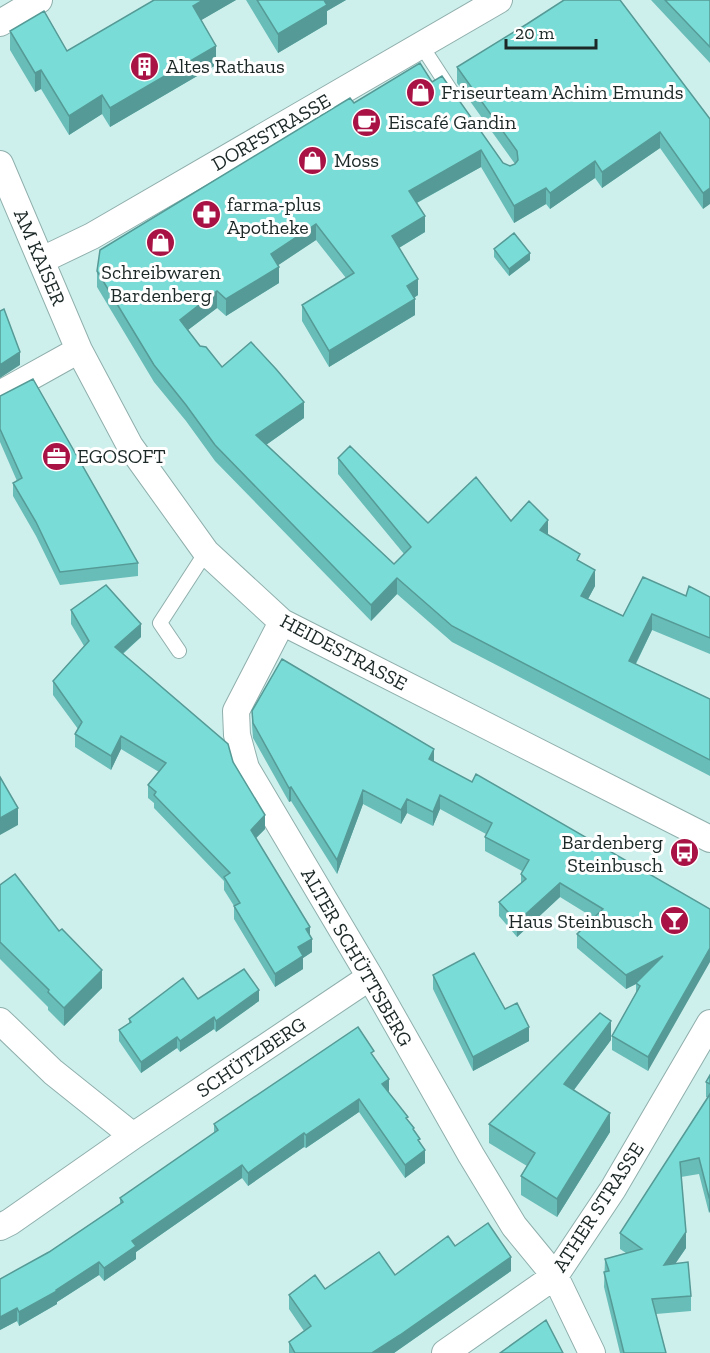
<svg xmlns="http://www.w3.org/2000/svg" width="710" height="1353" font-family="'Zilla Slab',serif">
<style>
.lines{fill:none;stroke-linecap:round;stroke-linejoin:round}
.lane-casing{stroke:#8fafac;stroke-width:16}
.street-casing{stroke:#8fafac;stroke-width:28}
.lane{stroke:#fff;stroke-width:14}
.street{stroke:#fff;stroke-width:26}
.wall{fill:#69bdb8}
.shaded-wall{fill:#559a96}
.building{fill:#7adcd6;stroke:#559a96;stroke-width:1.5}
.labels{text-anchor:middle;stroke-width:6;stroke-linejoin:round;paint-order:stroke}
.poi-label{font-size:20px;fill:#1c2827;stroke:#fff;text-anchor:start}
.street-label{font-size:20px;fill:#1c2827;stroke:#fff}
</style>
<rect width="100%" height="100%" fill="#cef0ed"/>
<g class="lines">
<defs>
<path id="lane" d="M421,45L451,91
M179,651L160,623L206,552"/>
<path id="street" d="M0,23L39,0
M0,164L79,350L130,446L206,552L282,622L710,839
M42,260L92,236L499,0
M0,394L79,350
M282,622L236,711L237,735L246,768L370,977L471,1155L514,1226L555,1276L592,1353
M0,1021L53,1072L133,1136
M0,1227L10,1222L133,1136L370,977
M445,1353L555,1276L613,1189L710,1023"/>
</defs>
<use href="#lane" class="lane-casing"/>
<use href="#street" class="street-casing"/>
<use href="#lane" class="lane"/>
<use href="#street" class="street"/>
</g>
<path class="wall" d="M154,0H236L201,20L216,65L110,127L102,114L69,135L41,89L35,92L10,50V31L67,51Z
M246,0H346L327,11V24L278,53Z
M651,0H710V63Z
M457,67L710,119L703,209L660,148L602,188L595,178L550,209L546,204L514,223L481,167L417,203L425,232L399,248L418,295L414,298L415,315L329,367L302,321V305L346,278L316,240L278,265L279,283L226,316L217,308L188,330L200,346L222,367L304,418L266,445L394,564L404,554L338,474V458L428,523L511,521L548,535L580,562L595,586L588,599L623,616L686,596L710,597V654L652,630L636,664L710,699V776L452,642L397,594L371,621L215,461L186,421L154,382L97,287V271L354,103L432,82L503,163L510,166L515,164L457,83Z
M494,249L530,260L509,276L494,257Z
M0,396L138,563V576L60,585L36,536L13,496V483L17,481L0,442Z
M71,610L141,637L123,654L233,762L265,829L256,838L310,935L312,952L303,958V969L275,987L234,919V906L224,890V881L154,808V803L148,798V785L159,772L121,749L111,770L75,747V734L78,729L53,695V681L84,646L71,624Z
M252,711L434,762L710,909L648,1071L612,1050V1036L636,994V984L626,989L577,948V934L594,918L560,897L517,937L499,916V902L521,884V874L522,871L485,851V837L486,834L440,809L433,826L407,813L401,824L363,804L337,874L291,801L289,802L253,738L252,725Z
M0,885L102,988L64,1026L48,1010V1007L0,959Z
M433,975L505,1009L529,1041L473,1071L433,989Z
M198,999L259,1001L216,1032L214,1029L180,1052L177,1048L141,1073L119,1041V1030L129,1023V1019Z
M611,1040L574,1090L610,1132L557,1217L521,1195V1176L527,1166L489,1143V1124Z
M374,1057L389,1092L408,1121L420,1143L425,1163L405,1178L359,1112L306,1148L304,1147L248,1186L242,1178L136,1252V1259L104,1281L99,1275L57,1302V1304L19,1326L17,1321L0,1330L49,1252L120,1204V1198L214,1133V1124Z
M710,1075V1211L709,1213L699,1174L681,1177L686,1248L675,1264L691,1296V1311L656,1314L666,1353H620L604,1287L605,1259L626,1253L620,1249V1233L708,1098L706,1097V1082Z
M455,1246L511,1271L394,1353H289V1342L304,1331L289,1309V1295L395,1275Z"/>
<path class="shaded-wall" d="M203,0H236L193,25V6Z
M321,0H346L327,11V24L278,53V34Z
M216,46V65L110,127V108Z
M41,70V89L35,92V73Z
M102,95V114L69,135V116Z
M660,132V148L602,188V172Z
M481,150V167L409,207V191Z
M595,161V178L550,209V193Z
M546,188V204L514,223V206Z
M710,188V204L703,209V193Z
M425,216V232L392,252V236Z
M316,224V240L271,270V254Z
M530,253V260L509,276V269Z
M279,267V283L226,316V299Z
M418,279V295L407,302V286Z
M217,291V308L180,336V320Z
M415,299V315L329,367V351Z
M20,352V365L0,378V365Z
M304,402V418L256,452V435Z
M548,520V537L540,530Z
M595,570V586L581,612V596Z
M397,578V594L371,621V605Z
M652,614V630L629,677V661Z
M141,624V637L115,660V647Z
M121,736V749L111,770V756Z
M434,749V763L429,759Z
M291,787V801L289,802V788Z
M363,790V804L337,874V860Z
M440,795V809L433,826V812Z
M407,799V813L401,824V810Z
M18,808V825L0,835V818Z
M265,815V829L251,843V830Z
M560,883V897L517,937V922Z
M310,927V940L312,939V952L303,958V969L275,987V974L298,947L306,929Z
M710,948V962L648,1071V1057Z
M663,956L636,983V984L626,989V975Z
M102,970V988L64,1026V1008Z
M259,990V1001L216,1032V1021Z
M214,1017V1029L180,1052V1041Z
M611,1021V1040L564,1103V1084Z
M529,1027V1041L473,1071V1057Z
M177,1037V1048L141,1073V1062Z
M389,1079V1092L382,1084Z
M359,1099V1112L306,1148V1135Z
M610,1113V1132L557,1217V1199Z
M304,1133V1147L248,1186V1173Z
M425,1150V1163L405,1178V1165Z
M242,1165V1178L136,1252V1259L104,1281V1268L132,1241Z
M710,1195V1211L709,1213V1197Z
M686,1232V1248L664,1280V1265Z
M511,1257V1271L394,1353H372Z
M99,1262V1275L57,1302V1304L19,1326V1312L56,1290Z
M17,1308V1321L0,1330V1317Z"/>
<path class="building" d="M154,0H203L193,6L216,46L110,108L102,95L69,116L41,70L35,73L10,31L44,11L67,51Z
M257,0H324L327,5L278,34Z
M564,0H620L710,119V188L703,193L660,132L602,172L595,161L550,193L546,188L514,206L481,150L409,191L425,216L392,236L418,279L407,286L415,299L329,351L302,305L354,273L316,224L271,254L279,267L226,299L217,291L180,320L200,346L206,347L222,367L251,342L276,369L304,402L256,435L394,564L411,547L338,458L350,446L428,523L476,477L511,521L529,501L548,520L540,530L580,554L577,560L595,570L581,596L623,616L643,577L686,596L689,586L710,597V638L652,614L629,661L710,699V760L452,626L397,578L371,605L215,445L186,405L154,365L97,271L100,250L350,98L354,103L420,63L432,82L442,76L503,163L510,166L515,164L518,160L517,151L457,67L527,24Z
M665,0H710V47Z
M514,233L530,253L509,269L494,249Z
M4,309L20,352L0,365V311Z
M33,379L138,563L60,572L36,522L13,483L22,478L0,429V396Z
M106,585L141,624L115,647L228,744L233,762L265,815L251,830L310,927L306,929L312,939L298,947L303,956L275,974L234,906L240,903L224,877L230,873L154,795L156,792L148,785L166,763L121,736L111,756L75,734L82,722L53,681L89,641L71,610Z
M282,659L434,749L429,759L472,782L476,774L710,909V948L648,1057L612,1036L640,986L636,983L663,956L626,975L577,934L603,909L560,883L517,922L499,902L526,879L521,874L529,860L485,837L492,823L440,795L433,812L407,799L401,810L363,790L337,860L291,787L289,788L253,723L252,711Z
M0,777L18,808L0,818Z
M15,874L59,931L62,929L102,970L64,1008L48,992L49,990L0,942V885Z
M474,953L505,1009L517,1003L529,1027L473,1057L433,975Z
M244,969L259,990L216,1021L214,1017L180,1041L177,1037L141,1062L119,1030L131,1022L129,1019L183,978L198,999Z
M600,1013L611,1021L564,1084L610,1113L557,1199L521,1176L535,1153L489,1124Z
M358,1027L374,1051L371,1053L389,1079L382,1084L408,1117L406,1118L414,1128L413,1129L420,1139L418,1140L425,1150L405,1165L359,1099L306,1135L304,1133L248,1173L242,1165L132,1241L136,1246L104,1268L99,1262L56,1290L57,1291L19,1312L17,1308L0,1317V1279L49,1252L123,1202L120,1198L218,1130L214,1124Z
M710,1075V1084L706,1082Z
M710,1094V1195L709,1197L699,1158L680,1162L686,1232L664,1265L688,1262L691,1296L652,1299L666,1353H624L604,1272L609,1271L605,1259L642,1249L620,1233Z
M488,1223L511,1257L400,1335L372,1353H295L289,1342L311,1326L289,1295L315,1275L325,1289L379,1252L395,1275L448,1236L455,1246Z
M546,1320L563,1353H500Z"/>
<defs>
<symbol id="building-disc" viewBox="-11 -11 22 22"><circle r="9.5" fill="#a81245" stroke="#fff"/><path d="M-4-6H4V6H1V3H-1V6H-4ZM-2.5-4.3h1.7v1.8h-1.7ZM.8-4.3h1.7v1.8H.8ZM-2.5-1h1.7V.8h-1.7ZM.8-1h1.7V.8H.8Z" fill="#fff"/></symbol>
<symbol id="shop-disc" viewBox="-11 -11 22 22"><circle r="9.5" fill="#a81245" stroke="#fff"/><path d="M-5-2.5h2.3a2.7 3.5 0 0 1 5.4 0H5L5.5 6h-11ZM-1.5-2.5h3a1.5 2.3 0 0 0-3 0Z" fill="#fff"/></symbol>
<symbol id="cafe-disc" viewBox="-11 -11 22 22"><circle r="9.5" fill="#a81245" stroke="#fff"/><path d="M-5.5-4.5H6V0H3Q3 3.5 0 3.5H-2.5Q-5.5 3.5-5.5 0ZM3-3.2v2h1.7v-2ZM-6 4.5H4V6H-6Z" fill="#fff"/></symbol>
<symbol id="pharmacy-disc" viewBox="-11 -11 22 22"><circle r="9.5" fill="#a81245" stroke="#fff"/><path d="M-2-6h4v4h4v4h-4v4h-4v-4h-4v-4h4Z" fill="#fff"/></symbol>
<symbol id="office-disc" viewBox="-11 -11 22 22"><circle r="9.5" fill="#a81245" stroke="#fff"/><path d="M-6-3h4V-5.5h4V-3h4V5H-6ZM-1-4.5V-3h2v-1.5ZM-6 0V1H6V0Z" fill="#fff"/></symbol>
<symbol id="bus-disc" viewBox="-11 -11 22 22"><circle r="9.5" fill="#a81245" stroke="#fff"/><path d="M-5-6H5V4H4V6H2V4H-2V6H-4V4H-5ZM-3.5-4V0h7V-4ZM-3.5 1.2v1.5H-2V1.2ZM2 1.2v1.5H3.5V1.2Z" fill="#fff"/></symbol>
<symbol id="bar-disc" viewBox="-11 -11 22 22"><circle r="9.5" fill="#a81245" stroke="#fff"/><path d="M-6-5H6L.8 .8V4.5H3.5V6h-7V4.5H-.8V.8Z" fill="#fff"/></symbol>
</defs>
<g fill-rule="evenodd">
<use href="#building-disc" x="128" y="50" width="33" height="33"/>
<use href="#shop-disc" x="404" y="76" width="33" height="33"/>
<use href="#cafe-disc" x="350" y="106" width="33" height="33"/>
<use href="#shop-disc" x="296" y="144" width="33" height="33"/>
<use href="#pharmacy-disc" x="190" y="198" width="33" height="33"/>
<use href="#shop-disc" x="144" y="226" width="33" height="33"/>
<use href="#office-disc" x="40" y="440" width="33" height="33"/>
<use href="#bus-disc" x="668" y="836" width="33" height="33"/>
<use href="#bar-disc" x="658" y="904" width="33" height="33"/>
</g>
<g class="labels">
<g class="poi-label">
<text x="166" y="73">Altes Rathaus</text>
<text x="441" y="99">Friseurteam Achim Emunds</text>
<text x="388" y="129">Eiscafé Gandin</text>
<text x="334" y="167">Moss</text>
<text x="227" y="211">farma-plus<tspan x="227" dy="23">Apotheke</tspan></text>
<text x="161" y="279" text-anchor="middle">Schreibwaren<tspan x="161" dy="23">Bardenberg</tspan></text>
<text x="77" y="463">EGOSOFT</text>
<text x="663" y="849" text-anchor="end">Bardenberg<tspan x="663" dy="23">Steinbusch</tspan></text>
<text x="653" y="928" text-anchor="end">Haus Steinbusch</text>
</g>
<g class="street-label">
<text transform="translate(271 132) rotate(-30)" y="7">DORFSTRASSE</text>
<text transform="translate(40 257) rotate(67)" y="7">AM KAISER</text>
<text transform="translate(344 652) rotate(28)" y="7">HEIDESTRASSE</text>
<text transform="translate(357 957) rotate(60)" y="7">ALTER SCHÜTTSBERG</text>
<text transform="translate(251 1057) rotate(-34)" y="7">SCHÜTZBERG</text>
<text transform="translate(598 1207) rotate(-57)" y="7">ATHER STRASSE</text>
</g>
</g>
<path d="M506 39v9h90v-9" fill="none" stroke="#1c2827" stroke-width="3"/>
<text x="515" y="39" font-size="18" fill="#1c2827" stroke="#ffffff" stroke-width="4.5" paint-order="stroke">20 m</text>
</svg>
